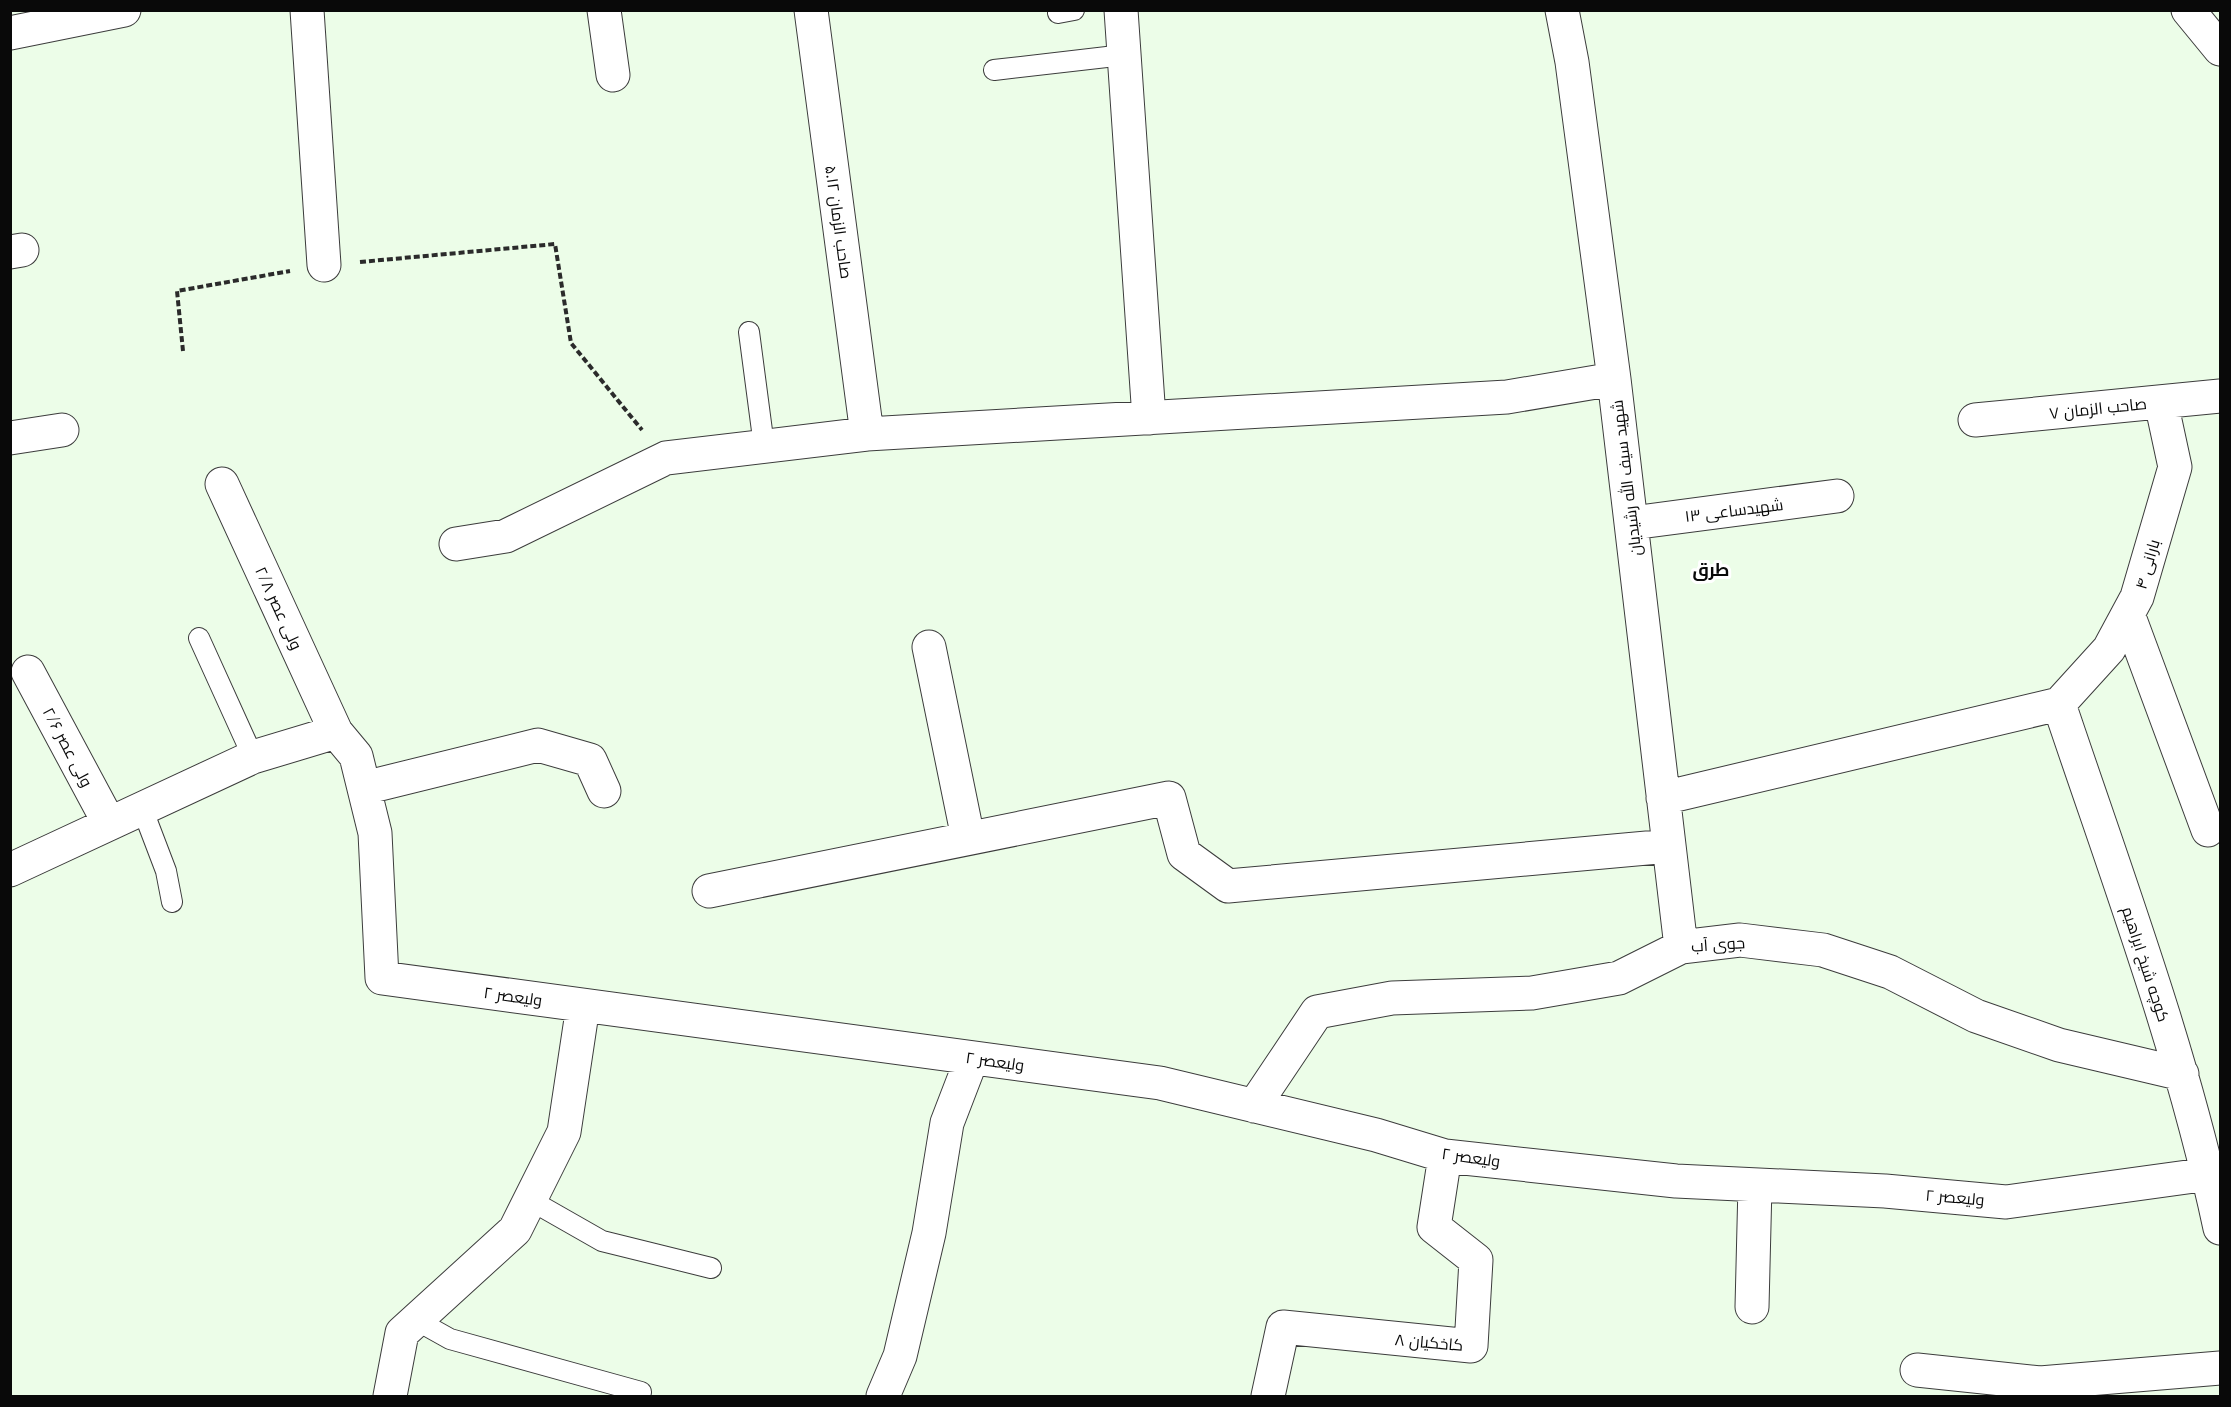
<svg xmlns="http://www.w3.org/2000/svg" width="2231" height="1407" font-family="'Libre Baskerville',Cairo,serif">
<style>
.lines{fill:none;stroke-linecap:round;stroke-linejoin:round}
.service-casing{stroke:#3c3c3c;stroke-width:22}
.minor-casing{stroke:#3c3c3c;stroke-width:35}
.path{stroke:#2b2b2b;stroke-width:4;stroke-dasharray:6 3;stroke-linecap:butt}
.service{stroke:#fff;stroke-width:20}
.minor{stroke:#fff;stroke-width:33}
.labels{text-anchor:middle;stroke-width:6;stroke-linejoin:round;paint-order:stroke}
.street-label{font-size:16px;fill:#090909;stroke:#fff}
.neighbourhood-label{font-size:18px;font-weight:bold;fill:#090909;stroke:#fff}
</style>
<rect width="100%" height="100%" fill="#ecfde8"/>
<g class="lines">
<defs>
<path id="service" d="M1058,13L1074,10
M994,70L1124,55
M749,332L764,446
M199,638L253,757
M142,808L166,871L172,902
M530,1200L602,1241L711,1268
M416,1320L450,1339L641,1392"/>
<path id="minor" d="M307,10L324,265
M604,10L613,75
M811,10L867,434
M1121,10L1149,418
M1562,10L1572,62L1614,379L1681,947
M2188,10L2220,49
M10,33L124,10
M10,252L22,250
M1975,420L2220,396
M10,438L62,430
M222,484L336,732L356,756L375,833L382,978L1160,1083L1376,1135L1445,1156L1676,1181L1885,1191L2006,1202L2209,1174L2220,1168
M1632,523L1837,496
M456,544L506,536L666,458L867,434L1507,397L1614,379
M2128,614L2208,830
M929,647L968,838
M28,672L109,823
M2059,704C2117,877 2182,1049 2220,1228
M2059,704L2109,649L2137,597L2175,467L2161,402
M364,788L538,745L590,760L604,791
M1663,798L2059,704
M10,870L253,757L336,732
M709,891L1169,798L1184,854L1228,886L1669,846
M1254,1106L1317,1012L1392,998L1532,993L1619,978L1681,947L1740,940L1823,950L1890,972L1976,1016L2059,1045L2182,1074
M1752,1307L1755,1185
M1917,1370L2040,1383
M390,1396L402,1333L515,1230L564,1132L583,1006
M883,1396L900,1356L929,1233L947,1123L972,1058
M1268,1396L1283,1327L1471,1346L1476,1260L1434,1227L1445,1156
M2040,1396V1383L2220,1368"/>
</defs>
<use href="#service" class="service-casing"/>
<use href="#minor" class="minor-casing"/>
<path class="path" d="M360,262L555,244L571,343L642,430
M183,351L177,291L290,271"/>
<use href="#service" class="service"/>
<use href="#minor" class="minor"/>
</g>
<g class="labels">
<g class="street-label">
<text transform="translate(839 222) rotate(82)" y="6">صاحب الزمان ۵.۱۲</text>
<text transform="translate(2098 408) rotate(-6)" y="6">صاحب الزمان ۷</text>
<text transform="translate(1626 478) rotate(-97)" y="6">شهید سیف الله رشیدیان</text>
<text transform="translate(1734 510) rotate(-7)" y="6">شهیدساعی ۱۳</text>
<text transform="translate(2147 564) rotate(-74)" y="6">بارانی ۴</text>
<text transform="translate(279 608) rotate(65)" y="6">ولی عصر ۲/۸</text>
<text transform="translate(68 747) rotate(62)" y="6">ولی عصر ۲/۶</text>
<text transform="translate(1718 944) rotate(-4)" y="6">جوی آب</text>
<text transform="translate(2146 964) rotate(72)" y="6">کوچه شیخ ابراهیم</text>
<text transform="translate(513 996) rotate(8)" y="6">ولیعصر ۲</text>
<text transform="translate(995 1061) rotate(8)" y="6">ولیعصر ۲</text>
<text transform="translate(1471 1157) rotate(8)" y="6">ولیعصر ۲</text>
<text transform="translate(1955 1197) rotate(5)" y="6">ولیعصر ۲</text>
<text transform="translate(1429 1342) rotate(5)" y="6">کاخکیان ۸</text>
</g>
<g class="neighbourhood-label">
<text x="1711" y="576">طرق</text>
</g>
</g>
<rect width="2231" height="1407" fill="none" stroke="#090909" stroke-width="24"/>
</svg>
